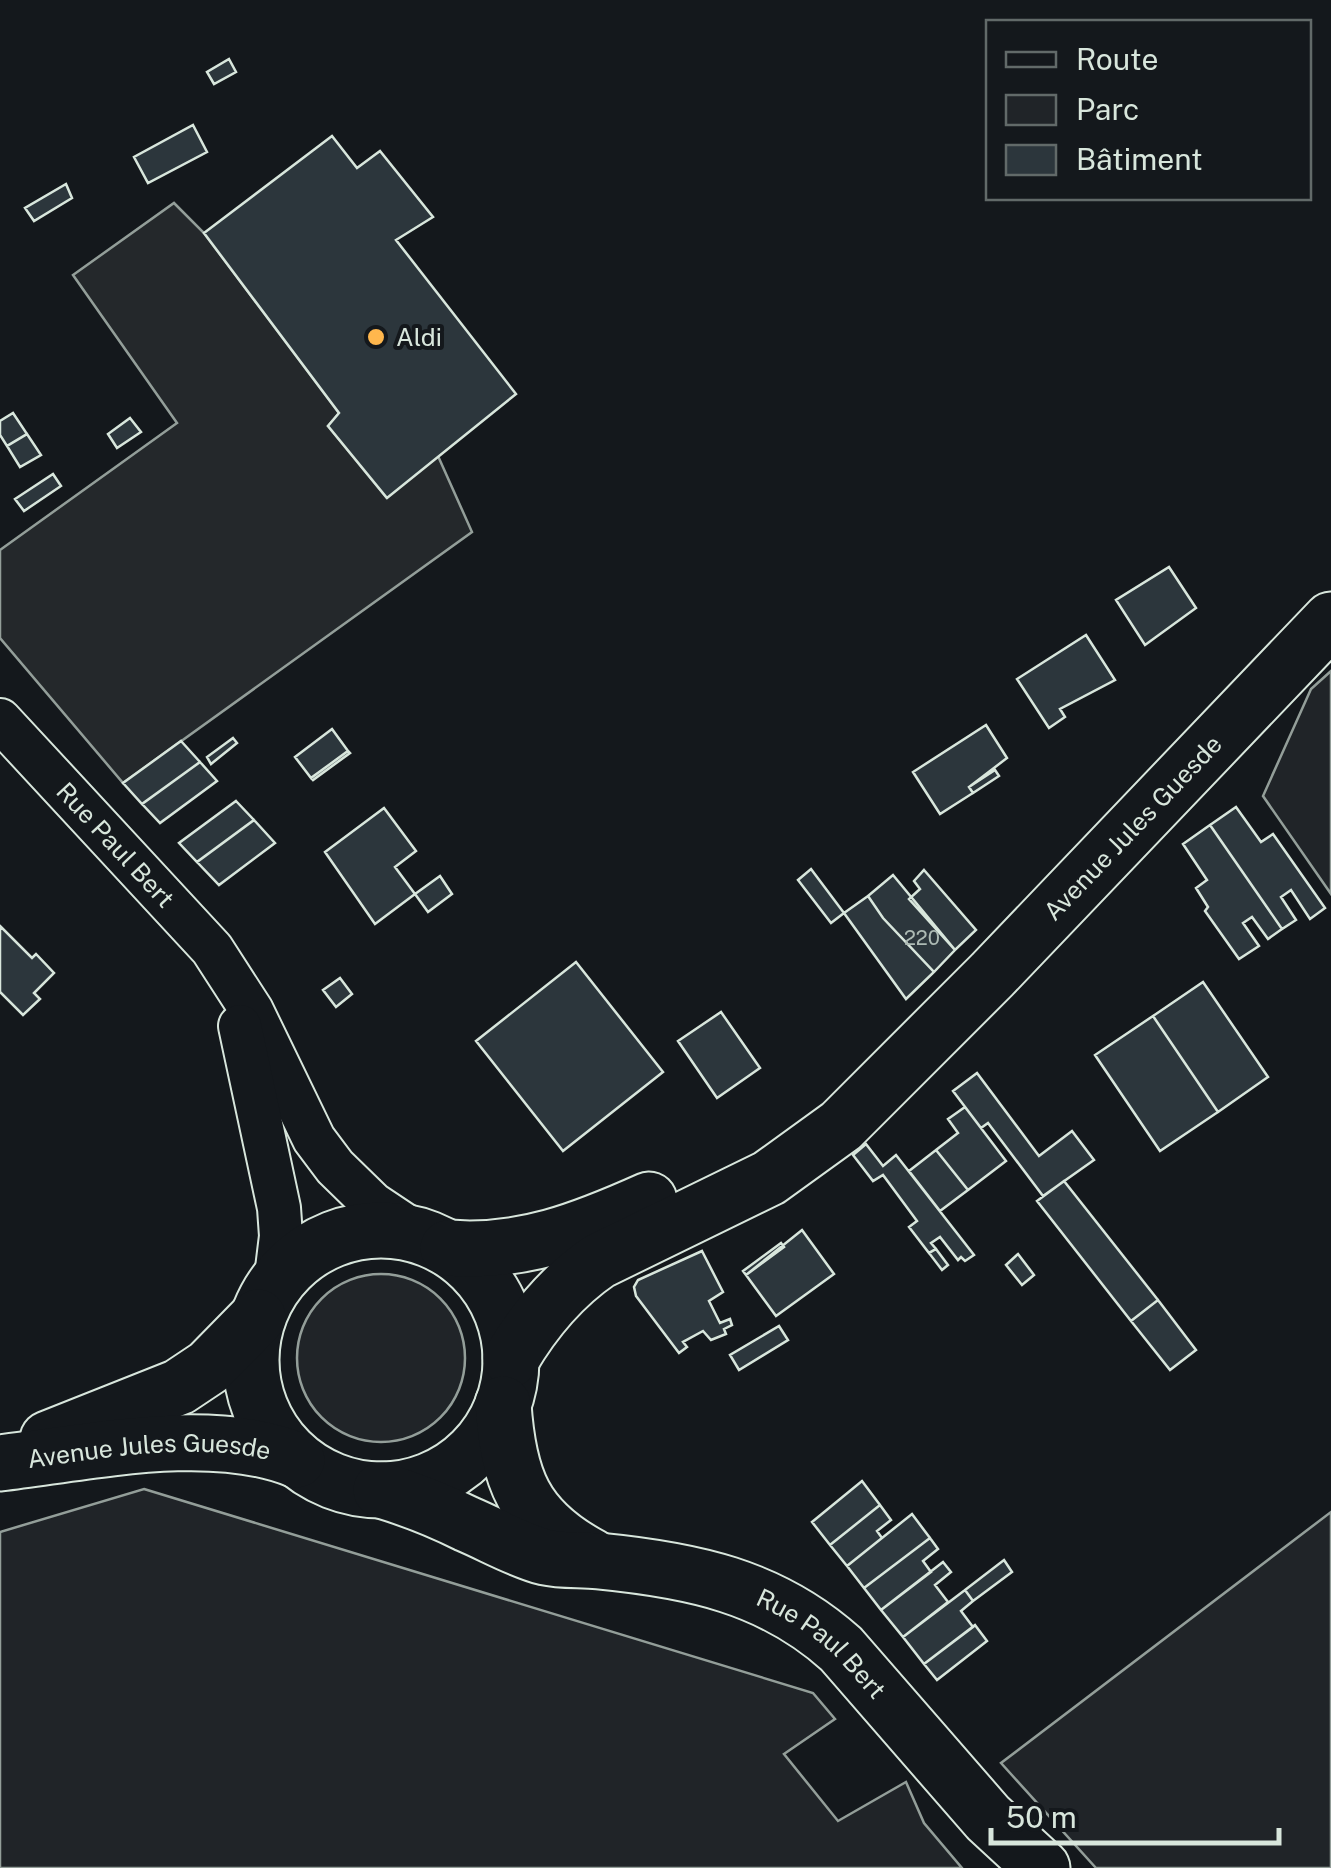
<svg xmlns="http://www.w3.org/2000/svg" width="1331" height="1868" font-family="'Public Sans',sans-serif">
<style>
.green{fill:#202428;stroke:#939e99;stroke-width:2.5}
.parking{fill:#24282b;stroke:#939e99;stroke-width:2.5}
.building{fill:#2c363c;stroke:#d8e6dc;stroke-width:2.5}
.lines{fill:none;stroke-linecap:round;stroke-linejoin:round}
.minor-casing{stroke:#d8e6dc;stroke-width:46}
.major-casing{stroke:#d8e6dc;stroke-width:59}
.minor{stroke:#14181c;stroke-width:42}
.major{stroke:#14181c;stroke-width:55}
.poi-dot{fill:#ffb74d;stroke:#14181c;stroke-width:4}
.labels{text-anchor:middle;stroke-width:8;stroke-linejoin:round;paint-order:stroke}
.number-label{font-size:20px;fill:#adbab4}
.poi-label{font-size:25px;fill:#d8e6dc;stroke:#14181c;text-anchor:start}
.street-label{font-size:25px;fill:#d8e6dc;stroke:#14181c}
</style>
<rect width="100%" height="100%" fill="#14181c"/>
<path class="green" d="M1331,671V894L1263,796L1311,689Z
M297 1358a84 84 0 1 1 168 0a84 84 0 1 1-168 0Z
M144,1489L813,1693L835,1719L784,1754L838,1821L906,1782L924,1823L962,1868H0V1532Z
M1331,1512V1868H1096L1001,1763Z"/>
<path class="parking" d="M174,203L204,233L339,413L328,426L386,497L438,456L472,532L123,783L0,638V550L177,423L73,275Z"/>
<path class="building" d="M229,59L236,72L214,84L207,72Z
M193,125L207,152L148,183L134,157Z
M332,136L357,168L380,151L433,217L396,240L516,394L387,498L328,426L339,413L204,233Z
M66,184L72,198L34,221L25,208Z
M13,413L27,434L7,446L0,435V421Z
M130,418L141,432L117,448L108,434Z
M27,434L41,455L20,467L7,446Z
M53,474L61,486L24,511L15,499Z
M1169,567L1196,608L1145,645L1116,600Z
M1086,635L1115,680L1060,709L1065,717L1049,728L1017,679Z
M986,725L1007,758L969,787L973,793L940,814L913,772Z
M332,729L348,751L311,778L295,757Z
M233,738L237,743L211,764L207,757Z
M181,741L200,762L142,804L123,783Z
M348,751L350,753L313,780L311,778Z
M200,762L217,781L160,823L142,804Z
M995,770L999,776L973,793L969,787Z
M236,801L254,820L197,862L179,843Z
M1236,807L1261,842L1273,834L1325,908L1310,919L1291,890L1281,897L1296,920L1282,929L1210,825Z
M384,808L416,851L395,867L415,894L375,924L325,852Z
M254,820L275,843L219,885L197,862Z
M1210,825L1282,929L1268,939L1252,917L1243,923L1259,946L1239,959L1205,911L1208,907L1196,888L1207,880L1183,844Z
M811,869L844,913L831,923L798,880Z
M924,870L976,930L955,950L909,899L920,889L914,881Z
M893,875L955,950L934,972L883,918L868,896Z
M440,876L452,894L428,912L415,894Z
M868,896L883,918L934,972L906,999L844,913Z
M0,926L32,958L36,954L54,973L34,993L40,999L23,1015L0,992Z
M576,962L663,1072L563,1151L476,1041Z
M340,978L352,994L336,1007L323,990Z
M1203,982L1268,1077L1218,1112L1153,1016Z
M721,1012L760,1068L717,1098L678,1041Z
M1153,1016L1218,1112L1160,1151L1095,1055Z
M977,1073L1039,1156L1072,1131L1094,1160L1043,1196L988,1123L981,1128L953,1091Z
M965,1107L1006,1161L968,1190L936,1150L958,1133L948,1119Z
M866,1144L883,1166L896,1155L974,1255L965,1261L961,1257L958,1260L940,1237L931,1243L936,1249L929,1253L909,1227L917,1221L883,1175L873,1181L853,1155Z
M936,1150L968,1190L940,1211L909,1171Z
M1064,1181L1158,1300L1131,1321L1037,1201Z
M802,1230L834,1274L776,1316L746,1275Z
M781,1243L784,1247L746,1275L743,1271Z
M936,1249L948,1265L942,1270L929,1253Z
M702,1251L723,1292L709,1301L720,1323L730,1319L732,1325L724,1329L726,1334L711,1340L703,1331L683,1342L687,1347L679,1353L636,1296L634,1287L638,1280Z
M1018,1254L1034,1275L1022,1285L1006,1265Z
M1158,1300L1196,1350L1170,1370L1131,1321Z
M779,1326L788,1340L739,1370L730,1355Z
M862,1481L880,1505L830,1545L812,1522Z
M880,1505L891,1520L877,1531L882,1538L847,1566L830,1545Z
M912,1514L930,1538L864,1588L847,1566Z
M930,1538L938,1549L923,1561L931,1572L881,1610L864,1588Z
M1004,1560L1012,1572L973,1601L965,1590Z
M943,1562L951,1572L935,1585L948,1602L903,1637L881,1610Z
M965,1590L973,1601L961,1611L973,1627L924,1664L903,1637Z
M975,1625L987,1641L937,1680L924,1664Z"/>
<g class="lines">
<defs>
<g id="minor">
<path id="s1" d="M0,720L212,949L252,1011L314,1139L335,1167L373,1204L421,1236"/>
<path d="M240,1026L279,1208L281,1236L275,1285"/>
</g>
<g id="major">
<circle cx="381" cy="1360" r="130"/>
<path d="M448,1248C521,1254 582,1230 649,1200"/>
<path id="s2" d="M511,1359C534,1320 561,1287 599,1261L769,1178L841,1126L992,975L1331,620"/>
<path d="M503,1404C508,1478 523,1520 592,1557"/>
<path d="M48,1439L179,1387L209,1367L258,1317"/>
<path id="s3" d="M0,1463C91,1452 211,1425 297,1460"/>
<path id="s4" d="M381,1490C411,1499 439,1510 467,1524C493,1535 518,1550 545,1557C563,1561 581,1559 599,1561C691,1570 771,1586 841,1649L988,1818L1042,1868"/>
</g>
</defs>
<use href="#minor" class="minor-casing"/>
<use href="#major" class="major-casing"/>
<use href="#minor" class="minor"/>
<use href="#major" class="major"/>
</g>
<circle class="poi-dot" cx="376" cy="337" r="10"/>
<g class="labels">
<g class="number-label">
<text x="922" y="945">220</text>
</g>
<g class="poi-label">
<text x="396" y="346">Aldi</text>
</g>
<g class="street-label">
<text dy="9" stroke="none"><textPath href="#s2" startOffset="828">Avenue Jules Guesde</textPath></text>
<text dy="9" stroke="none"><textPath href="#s1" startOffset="170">Rue Paul Bert</textPath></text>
<text dy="9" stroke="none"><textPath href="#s3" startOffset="150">Avenue Jules Guesde</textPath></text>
<text dy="9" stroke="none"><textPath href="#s4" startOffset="475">Rue Paul Bert</textPath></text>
</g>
</g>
<rect x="986" y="20" width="325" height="180" fill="#14181c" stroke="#626a69" stroke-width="2.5"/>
<rect x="1006" y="52" width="50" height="15" fill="#14181c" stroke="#626a69" stroke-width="2.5"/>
<text x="1076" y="70" font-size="30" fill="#d8e6dc">Route</text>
<rect x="1006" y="95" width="50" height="30" fill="#202428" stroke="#626a69" stroke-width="2.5"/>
<text x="1076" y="120" font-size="30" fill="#d8e6dc">Parc</text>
<rect x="1006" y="145" width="50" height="30" fill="#2c363c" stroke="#626a69" stroke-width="2.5"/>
<text x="1076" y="170" font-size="30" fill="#d8e6dc">Bâtiment</text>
<path d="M991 1828v15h288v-15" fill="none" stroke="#d8e6dc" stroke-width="5"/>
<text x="1006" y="1828" font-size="30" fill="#d8e6dc" stroke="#14181c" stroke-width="8" paint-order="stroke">50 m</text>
</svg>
